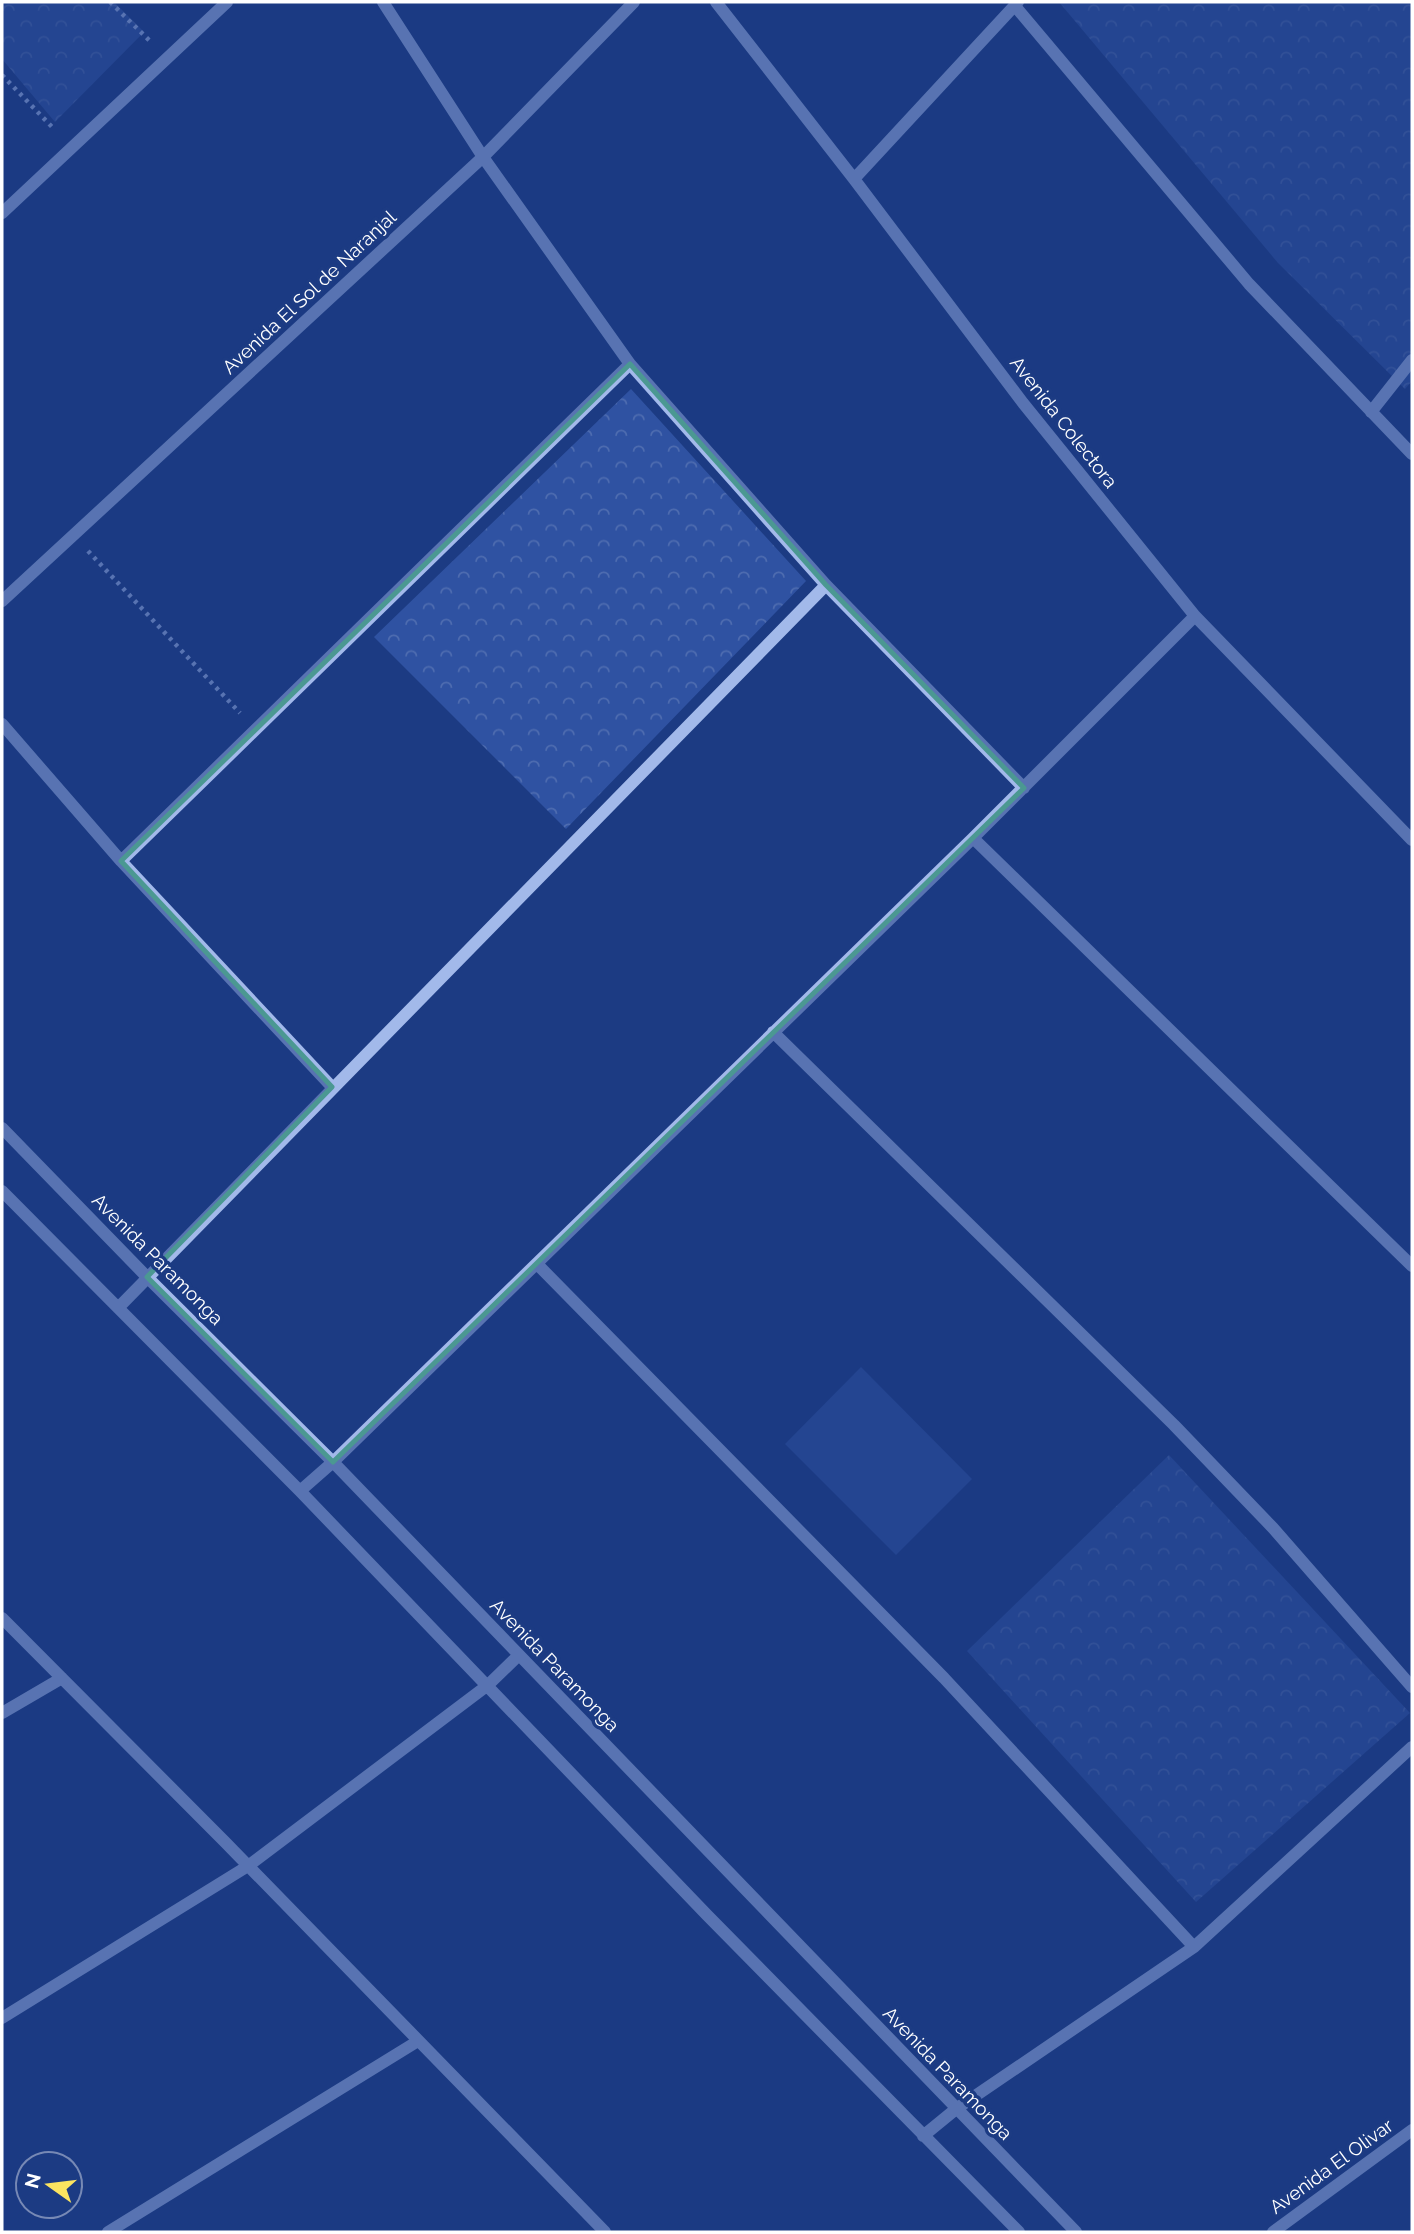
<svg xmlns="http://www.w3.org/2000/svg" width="1414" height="2234" font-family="Raleway,sans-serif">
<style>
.forest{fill:url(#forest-crowns)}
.pitch{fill:#2f52a2}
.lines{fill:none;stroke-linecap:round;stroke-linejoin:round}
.path{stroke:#a2b9ea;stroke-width:4.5;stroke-dasharray:3.5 5;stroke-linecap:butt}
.minor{stroke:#a2b9ea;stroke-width:12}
.marked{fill:none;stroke:#4b9892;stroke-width:5;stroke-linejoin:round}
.labels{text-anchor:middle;stroke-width:7;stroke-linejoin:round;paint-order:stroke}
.street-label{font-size:19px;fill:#fff;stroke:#1c3b83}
</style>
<defs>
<pattern id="forest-crowns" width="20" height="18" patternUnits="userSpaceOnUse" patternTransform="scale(1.75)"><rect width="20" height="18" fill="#2f52a2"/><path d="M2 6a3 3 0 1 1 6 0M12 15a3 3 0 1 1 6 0" fill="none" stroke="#4e6cb0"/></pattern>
</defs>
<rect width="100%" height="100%" fill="#1c3b83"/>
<path class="forest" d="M2,2H114L144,32L55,122L2,59Z
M1059,2H1412V381L1405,389L1278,263Z
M631,389L806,581L566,829L374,637Z
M1169,1455L1410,1713L1196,1902L967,1651Z"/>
<path class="pitch" d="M861,1367L972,1479L896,1555L785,1444Z"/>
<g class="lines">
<path class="path" d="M110,2L152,43
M2,75L55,130
M88,551L240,713"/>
<path class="minor" d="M383,2L483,157L630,364L826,585L1024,788
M716,2L854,179L1023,403L1195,616L1412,840
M1015,6L1249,284L1412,454
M854,179L1018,2
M2,213L227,2
M1371,412L1412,360
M2,601L483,157L634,2
M2,724L121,861L332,1087
M973,838L1412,1266
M121,861L630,364
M773,1032L1174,1425L1273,1528L1412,1687
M2,1128L147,1277L333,1462L1076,2232
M2,1191L300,1491L707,1915L1019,2232
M537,1264L944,1678L1194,1947
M118,1308L826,585
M300,1491L333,1462L973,838L1195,616
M2,1618L225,1842L605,2232
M2,1713L62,1678
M2,2018L248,1866L488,1685L519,1655
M923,2136L956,2109L1194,1947L1412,1747
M108,2232L418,2041
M1273,2232L1412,2130"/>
</g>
<path d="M0 0H1414V2234H0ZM630,364L826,585L1024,788L333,1462L147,1277L332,1087L121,861Z" fill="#1c3b83" fill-opacity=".55" fill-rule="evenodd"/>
<path class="marked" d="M630,364L826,585L1024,788L333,1462L147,1277L332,1087L121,861Z"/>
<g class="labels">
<g class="street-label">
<text transform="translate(309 292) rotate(-43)" y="7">Avenida El Sol de Naranjal</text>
<text transform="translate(1064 422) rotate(52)" y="7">Avenida Colectora</text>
<text transform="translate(158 1259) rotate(45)" y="7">Avenida Paramonga</text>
<text transform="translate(555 1665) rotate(46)" y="7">Avenida Paramonga</text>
<text transform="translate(948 2073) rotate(46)" y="7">Avenida Paramonga</text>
<text transform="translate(1331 2166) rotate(-36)" y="7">Avenida El Olivar</text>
</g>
</g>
<rect width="1414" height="2234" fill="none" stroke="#ffffff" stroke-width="7"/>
<g transform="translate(49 2185) rotate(284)"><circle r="33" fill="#1c3b83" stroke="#7789b5" stroke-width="2"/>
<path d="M0-5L12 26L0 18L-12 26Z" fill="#fbe460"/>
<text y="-10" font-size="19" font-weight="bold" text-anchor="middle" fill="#ffffff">N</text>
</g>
</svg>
